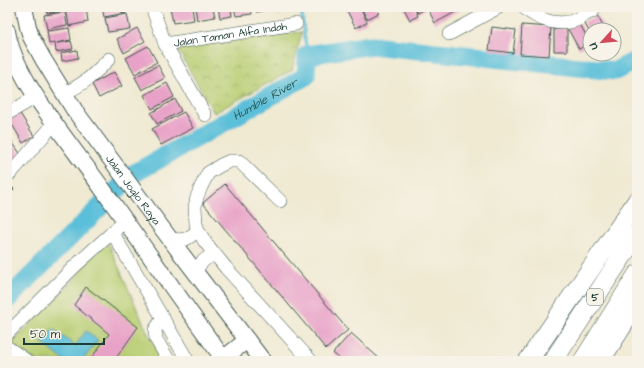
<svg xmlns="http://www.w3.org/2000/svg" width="644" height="368" font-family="'Architects Daughter',sans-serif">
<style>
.grass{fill:url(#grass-dots);stroke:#6c8552}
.park{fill:url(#park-crowns);stroke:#6c8552}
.garden{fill:#b8cd71;stroke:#6c8552}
.water{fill:#5bbfd9;stroke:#3d7e86}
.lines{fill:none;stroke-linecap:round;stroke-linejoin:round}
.stream{stroke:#5bbfd9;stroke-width:3}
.river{stroke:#5bbfd9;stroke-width:19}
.building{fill:#e8a1c7}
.minor-casing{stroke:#3e574c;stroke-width:14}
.major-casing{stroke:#3e574c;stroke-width:18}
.highway-casing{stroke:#3e574c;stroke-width:20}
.minor{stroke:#fff;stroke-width:13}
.major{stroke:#fff;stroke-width:16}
.highway{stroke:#fff;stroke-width:19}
.labels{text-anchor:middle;stroke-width:3.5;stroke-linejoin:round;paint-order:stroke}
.shield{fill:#f7f3e8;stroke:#60746a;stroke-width:1}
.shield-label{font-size:10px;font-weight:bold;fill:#1f3d34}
.street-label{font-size:11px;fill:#1f3d34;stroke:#f7f3e8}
.water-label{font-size:12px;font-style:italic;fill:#2e5e5d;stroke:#f7f3e8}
</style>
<defs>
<pattern id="grass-dots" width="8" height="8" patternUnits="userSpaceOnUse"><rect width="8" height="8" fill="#b8cd71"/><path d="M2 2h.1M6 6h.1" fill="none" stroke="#95a85e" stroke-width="1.8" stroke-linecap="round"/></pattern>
<pattern id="park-crowns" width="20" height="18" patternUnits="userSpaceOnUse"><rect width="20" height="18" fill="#b8cd71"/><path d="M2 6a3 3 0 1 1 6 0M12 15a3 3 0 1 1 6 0" fill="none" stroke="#95a85e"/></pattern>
</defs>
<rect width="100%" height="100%" fill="#f7f3e8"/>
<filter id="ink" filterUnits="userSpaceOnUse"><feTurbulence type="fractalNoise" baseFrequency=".025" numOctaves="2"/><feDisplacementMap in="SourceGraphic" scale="8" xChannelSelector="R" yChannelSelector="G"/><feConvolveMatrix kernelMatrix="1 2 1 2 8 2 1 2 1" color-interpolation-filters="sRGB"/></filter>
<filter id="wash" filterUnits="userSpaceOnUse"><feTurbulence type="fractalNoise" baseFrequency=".012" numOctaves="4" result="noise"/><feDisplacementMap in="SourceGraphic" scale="16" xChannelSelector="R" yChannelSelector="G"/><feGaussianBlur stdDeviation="0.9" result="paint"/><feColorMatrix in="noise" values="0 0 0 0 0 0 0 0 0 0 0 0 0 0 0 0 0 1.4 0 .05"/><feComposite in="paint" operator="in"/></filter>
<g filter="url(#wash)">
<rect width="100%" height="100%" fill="#f0ead3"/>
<path class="grass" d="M637,347V361H628Z"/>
<path class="park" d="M302,32L292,70L214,113L177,48Z"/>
<path class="garden" d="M107,240L148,334L166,361H36L11,344L70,284Z"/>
<path class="water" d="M53,329L75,346L86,331L98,340L82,361H65L42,343Z"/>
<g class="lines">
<path class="stream" d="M301,7L307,55"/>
<path class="river" id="s1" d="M7,300L133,174L306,76L307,55L371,45L615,71L637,60"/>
</g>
<g id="blocks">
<path class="building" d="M46,7H56L57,12L47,13Z
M57,7H65L66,11L58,12Z
M66,7H86L88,22L69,26Z
M102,7H126V13L104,17Z
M170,7H192L194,20L173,23Z
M195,7H213L215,17L197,20Z
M218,7H231L232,16L220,18Z
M234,7H251L252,14L236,16Z
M256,7H273V9L257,12Z
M275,7H294V8L276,11Z
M345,7H360L367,22L356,28Z
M361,7H375L379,13L367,19Z
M403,7H414L418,16L410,20Z
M415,7H426L427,8L418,13Z
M427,7H457L459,10L435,23Z
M65,12L67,25L47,29L44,15Z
M127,14L130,29L108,32L105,18Z
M597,15L605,30H590V33L584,22Z
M579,22L590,43L579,49L568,29Z
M522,25L551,27L549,56L520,54Z
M492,27L516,30L513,53L489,50Z
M69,28L71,40L57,43L71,41L73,49L56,52L55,43L49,44L47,31Z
M137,28L145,41L124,53L117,39Z
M554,29H567V51H554Z
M148,46L157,62L135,74L126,58Z
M77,50L78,58L62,61L61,53Z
M158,65L165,78L142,90L135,77Z
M114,72L122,86L99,98L92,84Z
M167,83L174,97L152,109L144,95Z
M175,99L181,111L157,124L151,113Z
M18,110L34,136L23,143L13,126L7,130V118Z
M184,112L193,128L161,145L152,129Z
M7,134L23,158L7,169Z
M7,183L14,189L7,196Z
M225,184L348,330L326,349L203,203Z
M86,287L138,327L114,361H89L109,334L74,305Z
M351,333L382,361H342L333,353Z"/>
</g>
</g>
<g filter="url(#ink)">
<use href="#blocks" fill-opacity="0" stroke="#3e574c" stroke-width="1"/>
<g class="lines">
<defs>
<g id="minor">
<path d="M152,7L165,44L205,115"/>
<path d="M523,7C538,20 559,28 579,19C583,16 588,13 593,11"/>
<path d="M449,34L499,7"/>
<path id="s2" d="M165,44L296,24"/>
<path d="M64,93C84,85 94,74 109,59"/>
<path d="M7,114L36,97"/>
<path d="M7,175L11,173L54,124"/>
<path d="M280,201L239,161H230L221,165L208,173L201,187L197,197L195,207L196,224L198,230L205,242L226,268L311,361"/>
<path d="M112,232L188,361"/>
<path d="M170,239C185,241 187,240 198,230"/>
<path d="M195,272C201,262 204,259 215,254"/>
<path d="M163,318L155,330L156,339L169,361"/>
<path d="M7,334L75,266L125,221"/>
<path d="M7,347L27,361"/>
</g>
<g id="major">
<path id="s3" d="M24,7L28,27L31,37L43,59L75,111L170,239L263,361"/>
<path d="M7,31C10,51 20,70 30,87C52,123 79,156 104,191C144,247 184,305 225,361"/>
<path d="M223,359L247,340"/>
</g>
<path id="highway" d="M528,361L637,201
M553,361L637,234
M583,361L637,275
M600,361L637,303"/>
</defs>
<use href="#minor" class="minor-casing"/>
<use href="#major" class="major-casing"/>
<use href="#highway" class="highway-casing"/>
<use href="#minor" class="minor"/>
<use href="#major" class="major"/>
<use href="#highway" class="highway"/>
</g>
</g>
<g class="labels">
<rect class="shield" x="587" y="289" width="16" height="16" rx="3"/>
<g class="shield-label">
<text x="595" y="301">5</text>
</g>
<g class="street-label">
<text dy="4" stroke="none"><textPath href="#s2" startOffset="66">Jalan Taman Alfa Indah</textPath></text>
<text dy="4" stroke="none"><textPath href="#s3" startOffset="215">Jalan Joglo Raya</textPath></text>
</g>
<g class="water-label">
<text dy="4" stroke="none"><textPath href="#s1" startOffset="330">Humble River</textPath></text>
</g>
</g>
<rect width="644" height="368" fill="none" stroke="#f7f3e8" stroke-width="24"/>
<g transform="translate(602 42) rotate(243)"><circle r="19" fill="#f7f3e8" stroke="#a1aaa0"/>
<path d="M0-3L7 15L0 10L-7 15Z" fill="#d1495b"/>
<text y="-6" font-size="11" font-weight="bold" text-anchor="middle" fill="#1f3d34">U</text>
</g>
<path d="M24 338v6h80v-6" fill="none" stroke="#1f3d34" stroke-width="2"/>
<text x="30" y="338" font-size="12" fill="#1f3d34" stroke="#f7f3e8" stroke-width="3" paint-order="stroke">50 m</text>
</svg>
